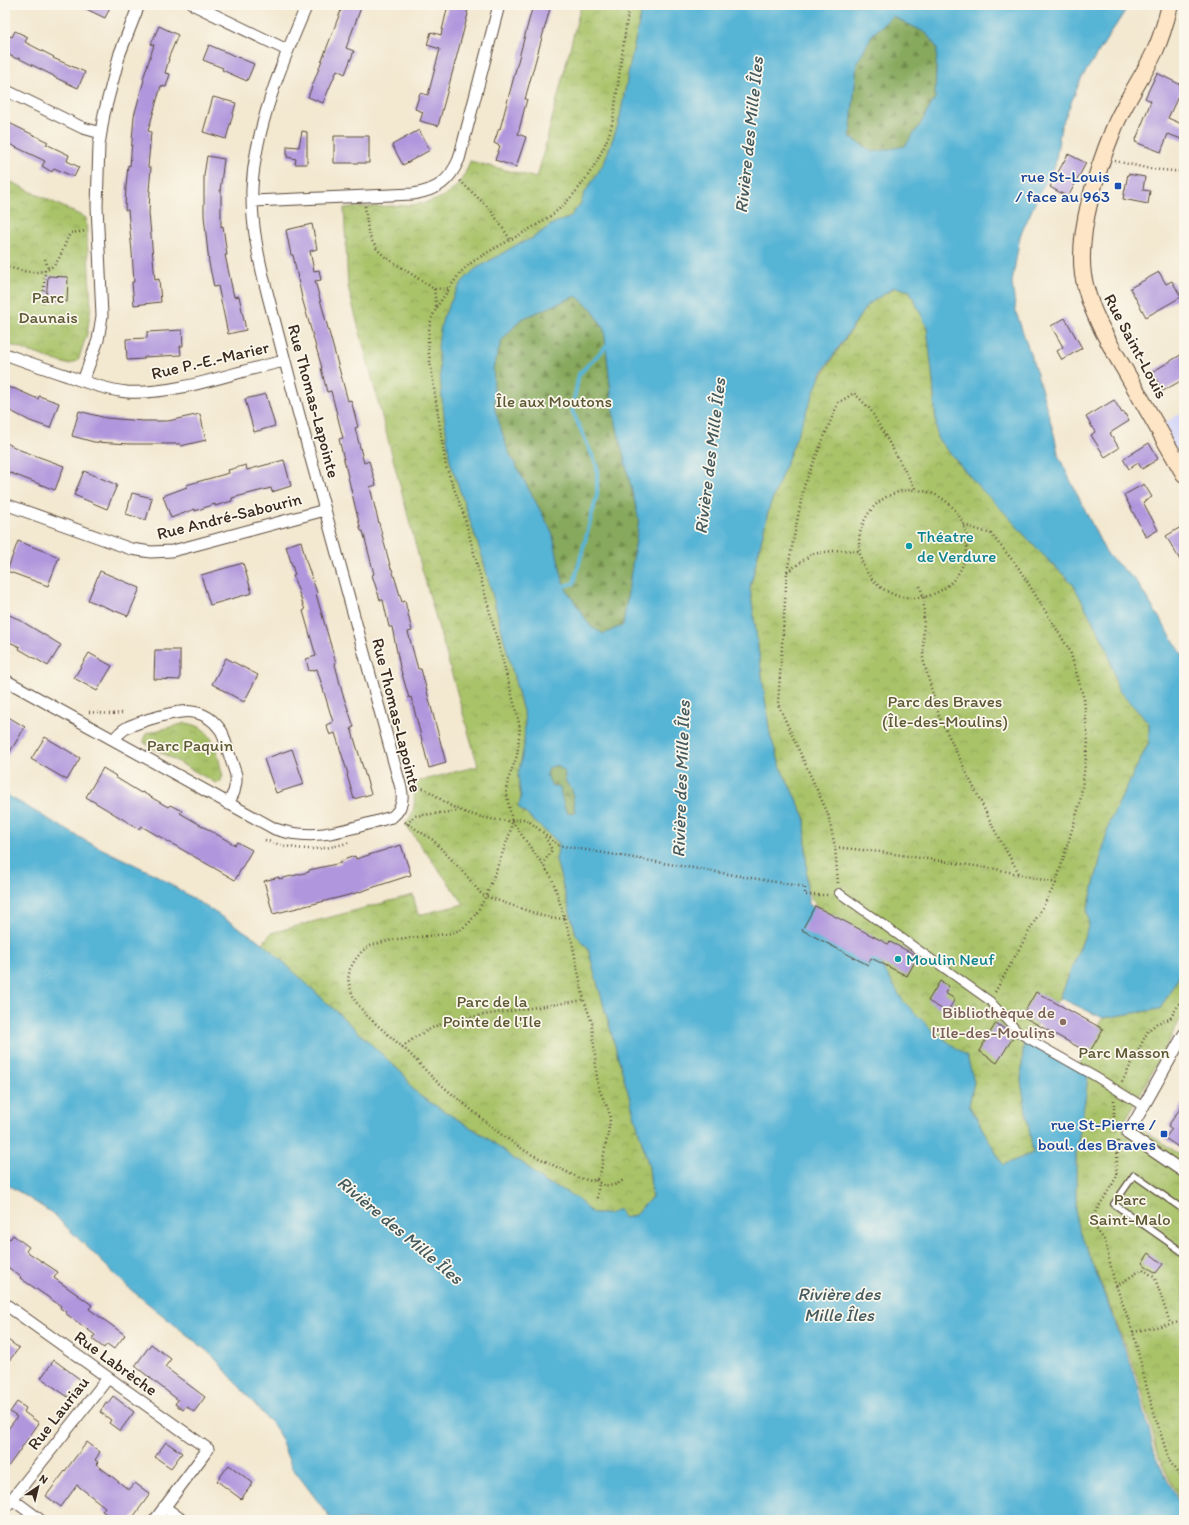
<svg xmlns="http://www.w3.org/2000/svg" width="1189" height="1525" font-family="Itim,sans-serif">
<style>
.built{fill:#d6d7f8}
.forest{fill:url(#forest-firs);stroke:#606a3e}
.park{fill:url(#park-crowns);stroke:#727644}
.water{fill:#57b4d5;stroke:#496f7a;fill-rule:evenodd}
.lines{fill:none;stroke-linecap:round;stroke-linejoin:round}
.stream{stroke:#57b4d5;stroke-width:4}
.building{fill:#b096dd}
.service-casing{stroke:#574639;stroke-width:8}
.pedestrian-casing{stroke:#574639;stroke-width:10}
.minor-casing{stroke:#574639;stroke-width:13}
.secondary-casing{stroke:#574639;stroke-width:18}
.path{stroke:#574639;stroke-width:2.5;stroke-dasharray:1 3;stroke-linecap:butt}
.service{stroke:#fff;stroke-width:5.5}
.pedestrian{stroke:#fff;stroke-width:8}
.minor{stroke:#fff;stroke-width:11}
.secondary{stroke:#fde5c5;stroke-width:16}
.transit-dot{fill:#1a4fb4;stroke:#fbf7ec;stroke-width:1.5}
.culture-dot{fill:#0f9aa8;stroke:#fbf7ec;stroke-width:1.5}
.education-dot{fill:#8d6e63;stroke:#fbf7ec;stroke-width:1.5}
.labels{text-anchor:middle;stroke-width:3.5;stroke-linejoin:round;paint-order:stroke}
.transit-label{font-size:17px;fill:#164399;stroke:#fbf7ec;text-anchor:end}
.park-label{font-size:17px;fill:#5c5834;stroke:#fbf7ec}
.street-label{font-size:17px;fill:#3b2a1e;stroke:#fbf7ec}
.culture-label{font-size:17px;fill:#0d838f;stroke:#fbf7ec;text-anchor:start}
.education-label{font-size:17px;fill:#785e54;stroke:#fbf7ec;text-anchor:end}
.water-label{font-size:18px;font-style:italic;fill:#455a5e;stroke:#fbf7ec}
</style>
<defs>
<pattern id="forest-firs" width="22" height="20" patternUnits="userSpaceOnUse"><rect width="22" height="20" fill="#86a95d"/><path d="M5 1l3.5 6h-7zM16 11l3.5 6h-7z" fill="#6f8a4c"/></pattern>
<pattern id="park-crowns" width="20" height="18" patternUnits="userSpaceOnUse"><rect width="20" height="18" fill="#a9c369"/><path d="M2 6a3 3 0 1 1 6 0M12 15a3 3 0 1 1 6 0" fill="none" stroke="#8b9f56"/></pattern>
</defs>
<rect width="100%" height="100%" fill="#fbf7ec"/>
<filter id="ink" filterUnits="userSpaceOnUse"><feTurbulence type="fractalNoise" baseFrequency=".025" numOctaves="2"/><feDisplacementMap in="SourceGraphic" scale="8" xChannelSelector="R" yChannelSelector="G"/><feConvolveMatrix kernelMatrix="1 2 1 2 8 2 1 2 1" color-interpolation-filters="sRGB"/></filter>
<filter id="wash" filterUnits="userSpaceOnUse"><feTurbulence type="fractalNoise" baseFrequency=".012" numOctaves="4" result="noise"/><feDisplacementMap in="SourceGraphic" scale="16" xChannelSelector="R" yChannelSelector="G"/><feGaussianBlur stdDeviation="0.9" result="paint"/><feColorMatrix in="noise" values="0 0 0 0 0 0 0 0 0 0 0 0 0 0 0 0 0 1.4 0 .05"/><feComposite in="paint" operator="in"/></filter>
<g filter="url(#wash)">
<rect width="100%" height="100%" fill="#f3e8d0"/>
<path class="built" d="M1184,411V466L1160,426Z"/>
<path class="forest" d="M892,16L926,33L937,48L935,98L920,125L905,146L873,152L850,137L857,63L872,35Z
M576,296L592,309L604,329L613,411L639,520L623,625L604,634L591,627L564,586L552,532L508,451L495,410L493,368L502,340L521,319Z
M557,765L565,772C564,778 567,786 572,789L575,812L571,814L567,813C564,806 560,796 560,788L552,786L546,774L548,768Z"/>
<path class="park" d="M581,5H643L630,64L619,122L604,163L584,194L581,203L569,218L554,223L531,239L518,244L474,270L463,281L454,295L443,318L442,398L450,461L483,559L525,719L524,746L518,776L521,798L518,807L559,843L556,860L576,934L588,949L649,1167L652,1197L635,1215L623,1218L619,1210L609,1214H594L586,1208L578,1199L557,1187L545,1183L524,1164L512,1158L503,1150L486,1137L420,1096L412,1088L405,1076L263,943L271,933L413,895L418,915L464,904L405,824C416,810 416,800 412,783L478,766L420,562L348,287L344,208C359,207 375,207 391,206C428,205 457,201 470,161L537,178Z
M5,179L86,218L91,307L87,334L79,358C75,363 72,364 66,364L5,343Z
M896,287L910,291L927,327L933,380L937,438L979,487L1005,513L1036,548L1073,584L1107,648L1118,690L1149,723V742L1110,821L1087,912L1089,925L1060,998L1024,1039L1021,1081L1033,1153L1003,1165L969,1105L974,1082L967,1056L932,1030L903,1001L876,956L820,912L807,891L805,817L783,773L770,735L750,588L769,508L813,389L867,305Z
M186,723C216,727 216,752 223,776L220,782L217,783L214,782L144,743V737L147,733Z
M1184,968V1013L1126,1119L1184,1157V1508L1159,1458L1138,1377L1075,1220L1076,1154L1085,1099L1078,1067L1103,1018L1160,1009Z"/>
<path class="water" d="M643,5H1129L1081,79L1061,127L1055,165L1040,192L1020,236L1012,283L1016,312L1037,374L1054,434L1059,457L1106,553L1136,581L1184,657V968L1160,1009L1103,1018L1060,998L1089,925L1087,912L1110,821L1149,742V723L1118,690L1107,648L1073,584L1036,548L1005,513L979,487L937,438L933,380L927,327L910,291L895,287L867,305L821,374L769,508L750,588L770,735L783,773L805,817L807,891L809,904L876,956L903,1001L932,1030L967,1056L974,1082L969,1105L1003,1165L1033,1153L1021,1081L1024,1038L1088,1073L1086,1094L1076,1154V1220L1136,1378L1156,1458L1184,1511V1520H332L291,1466L277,1430L212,1355L130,1289L52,1213L5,1183V794L86,841L156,875L263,943L405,1076L412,1088L420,1096L486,1137L503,1150L512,1158L524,1164L545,1183L557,1187L578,1199L586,1208L594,1214H609L619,1209L623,1218L635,1215L652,1197L649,1167L594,971L588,949L576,934L556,860L559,843L518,807L521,798L518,776L524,746L525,719L483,559L450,461L442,398L438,347L440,330L443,318L454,295L463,281L474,270L518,244L531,239L554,223L569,218L581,203L584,194L604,163L619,122L630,64ZM892,16L926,33L937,48L935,98L920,125L905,146L873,152L850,137L857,63L872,35ZM576,296L592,309L604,329L613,411L639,520L623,625L604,634L591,627L564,586L552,532L508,451L495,410L493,368L502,340L521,319ZM557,765L565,772C564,778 567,786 572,789L575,812L571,814L567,813C563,805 561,796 560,788L552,786L546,774L548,768Z"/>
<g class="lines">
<path class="stream" d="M564,586L574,583L597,495V466L572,410L579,374L607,346"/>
</g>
<g id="blocks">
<path class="building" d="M78,5H111L105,18Z
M343,5H362L346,48L354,51L345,74L337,70L323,103L308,97Z
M448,5H469L467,13L468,14L438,126L420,121L423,112L415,109L420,93L428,95L440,49L427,45L431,32L441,35Z
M533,5H551L525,99H527L518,134L526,137L516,167L495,160L500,146L494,143L499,128L500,129Z
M159,26L178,35L168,59H169L165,73L170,74L166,87L161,86L148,131L151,132L148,167L151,168L149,191H150L149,213L155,280L159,279L161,302L134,305L132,282H134L132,252L128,210H125L126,187L128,165L130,166L134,116L144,80L143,79L154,45L151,44Z
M15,31L28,37L25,42L54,57L53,58L85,72L78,88L54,77V76L18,58L17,59L5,53V34L12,37Z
M209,45L254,64L247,81L222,70L223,68L203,60Z
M1157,73L1183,86L1168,118L1184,125V140L1168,134L1161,152L1135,142L1151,101L1145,98Z
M213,97L236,103L226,139L203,132Z
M5,121L48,142L46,144L69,155L67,161L79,167L74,177L54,168L52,172L42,166L45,161L5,142Z
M419,130L430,150L403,165L392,145Z
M302,131L307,132V164H295L296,159L287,157V146L299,147Z
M334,136H369V163H334Z
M1068,154L1086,163L1068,197L1050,187Z
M207,156L224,159L220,191H221V227L223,226L227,255H225L234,297L239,296L246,330L228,334L218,286L214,287L209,263L204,216V175Z
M1128,174L1145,177L1143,190L1150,191L1148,204L1123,199Z
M312,224L317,249L310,251L314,271L319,270L321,280L315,281L348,401L351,400L358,427L355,428L364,463L369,461L376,485L370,487L376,512L391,569H392L402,602L405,601L412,631L408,632L418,669H421L446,763L429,768L411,697L409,698L400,667L392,627H389L383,600H380L372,575L374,574L363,531H361L339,439L343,438L331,391L327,392L321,368H322L302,298L293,255H291L286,230Z
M1159,272L1166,284L1172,281L1181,297L1146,317L1130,288Z
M48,276L68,277L67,302L46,300Z
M1065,318L1082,348L1062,360L1057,351L1063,347L1051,326Z
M182,330L183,346H180L181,355L144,357V359L127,360L126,339L147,338V332Z
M1184,353V379L1163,391L1152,372Z
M5,386L13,389V388L38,399L39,396L59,403L50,428L30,421L5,408Z
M266,394L275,426L254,432L245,399Z
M1114,400L1122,413L1124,412L1129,421L1110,433L1119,448L1105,457L1091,435L1095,432L1086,417Z
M79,411L106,418L143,421H168L200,414L206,440L181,446L180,444H131L94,442L72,436Z
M5,442L20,450L64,466L55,490L5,471Z
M1149,443L1158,459L1142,469L1138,463L1129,469L1123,459Z
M284,460L291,486L272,492L271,488L232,498V501L215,506V504L195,511V509L171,518L163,496L187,487L186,485L229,473L228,470L246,465L247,470Z
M84,471L117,485L107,509L74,495Z
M1144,484L1152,497L1143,502L1158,530L1146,537L1124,495Z
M132,493L152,498L146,520L126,514Z
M1184,525V567L1166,536Z
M18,541L59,557L48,586L7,571Z
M301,541L306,561L317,593L316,594L336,663L335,664L342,692L354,727L351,728L371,794L354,799L347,775L348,774L335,733L330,735L326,725L333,722L317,669L309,671L306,659L316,656L303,611L305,610L293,576L295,575L286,546Z
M243,563L252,593L210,605L201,575Z
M100,571L140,588L128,616L88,600Z
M5,613L18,619L61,645L48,666L19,649L20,647L5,640Z
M155,650H180V680L154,679Z
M89,653L112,666L97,691L74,678Z
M226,658L258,675L244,702L212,684Z
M5,715L25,727L5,760Z
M45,737L80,758L67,780L31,759Z
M292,749L304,784L276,793L264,759Z
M103,768L116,776L115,777L141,793L142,792L168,807L170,805L182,811L180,813L235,845L237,842L252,850L235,880L141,826L139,829L86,797Z
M401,845L411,875L353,894L273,914L264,881L279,877V879L309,872V870L341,863L340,861L355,856L356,859Z
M815,906L888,944L890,942L918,956L907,976L871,958L868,965L802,930Z
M940,981L949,986L945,993L955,999L947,1012L928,1001Z
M1036,992L1103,1029L1089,1053L1022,1016Z
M996,1023L1014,1036L997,1063L979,1051Z
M1184,1103V1151L1165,1138L1172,1129L1168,1126Z
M5,1235L10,1239L13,1235L29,1247L26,1251L58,1272L54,1278L92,1305L89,1309L125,1335L114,1349L107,1344L104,1348L92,1339L95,1335L65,1313L66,1312L60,1308L61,1306L20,1278L21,1277L5,1265Z
M1149,1253L1163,1264L1156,1273L1142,1263Z
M5,1338L19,1348L5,1366Z
M151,1344L171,1359L165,1367L205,1397L194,1412L186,1406L183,1410L175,1404L178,1400L135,1366Z
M54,1360L81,1380L68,1397L41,1378Z
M113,1396L134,1412L120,1431L109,1423L111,1420L100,1412L106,1402L108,1403Z
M17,1402L26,1408L24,1412L39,1423L5,1471V1433L17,1417L10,1412Z
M87,1442L100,1452L95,1460L98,1462L96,1464L129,1490L135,1483L150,1494L131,1520H115L102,1511L105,1507L77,1485L61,1507L46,1496Z
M166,1442L182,1453L171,1468L155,1457Z
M229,1465L253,1483L241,1499L217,1481Z"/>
</g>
</g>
<g filter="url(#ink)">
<use href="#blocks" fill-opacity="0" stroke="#574639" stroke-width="1"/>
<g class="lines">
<defs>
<path id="service" d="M1184,1210L1134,1175L1114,1204L1184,1253"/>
<path id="pedestrian" d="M839,893L990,1001L1020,1034L1096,1077L1144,1107"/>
<path id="minor" d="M194,5L287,50
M5,90L83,128L101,133
M253,201L413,194C437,190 449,182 459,159L499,5
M5,354C26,362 47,369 68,376C87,383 107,390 127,392C178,395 235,371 285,361
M83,381L98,340L102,316L97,206L99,145L104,114L120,53L139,5
M5,504L131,549L151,552L172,551L184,548L325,510
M5,680L275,829C318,843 350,828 392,817C402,809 404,800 401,788C366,663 332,537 298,411C288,372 278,335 268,296C259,261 251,225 252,188C255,127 283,60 307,5
M114,740C123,726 135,724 150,719C178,711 203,703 222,732L236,775V782L234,792L228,804
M1184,1034L1128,1134L1184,1172
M5,1304L208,1449L155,1520
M12,1499L40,1520
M164,1507L182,1520
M5,1508L108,1378"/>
<path id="secondary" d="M1170,5C1166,21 1162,36 1155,51C1143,77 1125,101 1114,128C1097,170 1077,229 1083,275C1089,311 1109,343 1127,374C1146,407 1165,441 1184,474"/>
</defs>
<use href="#service" class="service-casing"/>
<use href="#pedestrian" class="pedestrian-casing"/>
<use href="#minor" class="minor-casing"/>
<use href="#secondary" class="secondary-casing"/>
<path class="path" d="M1115,161L1151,169L1184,172
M460,181L490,209L510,239
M365,206L368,231L371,239L376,248L384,256L434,289L449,288
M45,259L48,268
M5,266C22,271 46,279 58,260C62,253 65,244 68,237L71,233L86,231
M434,289L436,306
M43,303L45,270
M859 544a54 54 0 1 1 108 0a54 54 0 1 1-108 0Z
M964,525L991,534L1018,567L1070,651L1084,699L1088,742L1080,803L1056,883L994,994
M787,572L812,554L839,550L859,551
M920,586L924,598L923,659L939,716L996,833L1020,875
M89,712L111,714L122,713
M411,786C427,785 441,802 455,808C469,815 492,820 507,821C513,821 519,819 526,819C530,822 555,842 557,845L805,887V895H830
M512,821L552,878L572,942L584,1000L592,1023L597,1078L599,1089L609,1111L610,1122L600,1175L597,1179L591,1181L579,1178L527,1152L503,1136L434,1079L409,1053L367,1016L355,1001L350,987L348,979L350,969L355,960L362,951L371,945L397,939L448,934L460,930L469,923L478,911L487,894L510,833L512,821L506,791L508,780L517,756L520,728L517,714L463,512L446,467L428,348C428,322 432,313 447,292C453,284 458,274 465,268C472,261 482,256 490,251C511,239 534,228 553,214C580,193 606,153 613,120L629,5
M405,822L433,840L466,875L482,895L543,916L554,919L564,918
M407,824L414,816L459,811
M265,840C297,851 318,852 350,842
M835,847L880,852L996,869L1056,883
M542,865L552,850L545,837
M838,883L835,847L828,814L778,704L787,572L804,486L838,403L854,393L870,409L916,490
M402,1047L417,1036L436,1026L457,1019L584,1000
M1122,1082L1148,1031L1157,1023L1170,1019L1184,995
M1114,1100V1117L1116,1132
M1118,1141L1116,1178L1093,1216L1094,1226L1105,1241L1114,1280L1133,1332L1149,1396L1169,1460L1184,1483
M596,1180C604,1188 616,1187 624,1179
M597,1198L599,1183
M1116,1286L1143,1269L1155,1278L1170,1323
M1133,1332L1184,1321"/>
<use href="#service" class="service"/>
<use href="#pedestrian" class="pedestrian"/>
<use href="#minor" class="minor"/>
<use href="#secondary" class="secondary"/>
</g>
</g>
<g class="transit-dot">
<rect x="1114" y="182" width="8" height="8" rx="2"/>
<rect x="1160" y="1130" width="8" height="8" rx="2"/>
</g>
<g class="culture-dot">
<circle cx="909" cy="546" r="4"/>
<circle cx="898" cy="959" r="4"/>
</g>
<circle class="education-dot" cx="1063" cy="1022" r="4"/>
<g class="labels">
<g class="transit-label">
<text x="1110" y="182">rue St-Louis<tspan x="1110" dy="20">/ face au 963</tspan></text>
<text x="1156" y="1130">rue St-Pierre /<tspan x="1156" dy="20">boul. des Braves</tspan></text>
</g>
<g class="park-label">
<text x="48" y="303">Parc<tspan x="48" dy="20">Daunais</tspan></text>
<text x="554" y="407">Île aux Moutons</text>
<text x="945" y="707">Parc des Braves<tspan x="945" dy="20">(Île-des-Moulins)</tspan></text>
<text x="190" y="751">Parc Paquin</text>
<text x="492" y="1007">Parc de la<tspan x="492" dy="20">Pointe de l'Ile</tspan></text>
<text x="1124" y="1058">Parc Masson</text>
<text x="1130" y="1205">Parc<tspan x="1130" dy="20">Saint-Malo</tspan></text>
</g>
<g class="street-label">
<text transform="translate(1136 346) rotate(62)" y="6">Rue Saint-Louis</text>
<text transform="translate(210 360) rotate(-13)" y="6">Rue P.-E.-Marier</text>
<text transform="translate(314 401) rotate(75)" y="6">Rue Thomas-Lapointe</text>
<text transform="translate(229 516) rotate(-14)" y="6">Rue André-Sabourin</text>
<text transform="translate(397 715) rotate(76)" y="6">Rue Thomas-Lapointe</text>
<text transform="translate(116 1363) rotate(36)" y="6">Rue Labrèche</text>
<text transform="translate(58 1413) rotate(-52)" y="6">Rue Lauriau</text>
</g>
<g class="culture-label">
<text x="917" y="542">Théatre<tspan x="917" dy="20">de Verdure</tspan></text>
<text x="906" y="965">Moulin Neuf</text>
</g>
<g class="education-label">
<text x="1055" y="1018">Bibliothèque de<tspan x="1055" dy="20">l'Ile-des-Moulins</tspan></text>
</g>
<g class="water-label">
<text transform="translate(749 135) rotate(-84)" y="6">Rivière des Mille Îles</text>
<text transform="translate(710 456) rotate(-83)" y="6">Rivière des Mille Îles</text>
<text transform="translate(681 779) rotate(-88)" y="6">Rivière des Mille Îles</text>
<text transform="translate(400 1230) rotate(40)" y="6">Rivière des Mille Îles</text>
<text x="839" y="1300">Rivière des<tspan x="839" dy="21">Mille Îles</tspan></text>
</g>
</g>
<rect width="1189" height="1525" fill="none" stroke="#fbf7ec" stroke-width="20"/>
<g transform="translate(38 1487) rotate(35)" stroke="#fbf7ec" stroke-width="3" paint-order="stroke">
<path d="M0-3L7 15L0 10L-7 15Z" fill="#3b2a1e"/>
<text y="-6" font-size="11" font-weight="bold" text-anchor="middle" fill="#3b2a1e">N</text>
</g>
</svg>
